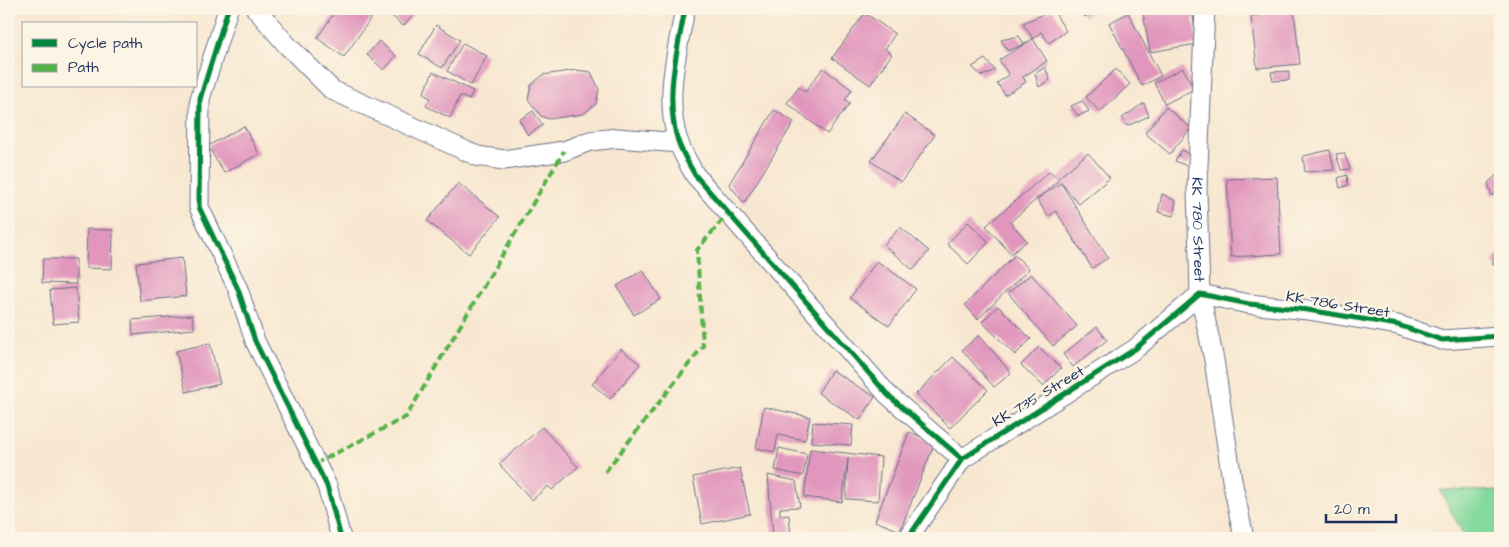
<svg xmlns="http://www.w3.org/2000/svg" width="1509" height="547" font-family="'Architects Daughter',sans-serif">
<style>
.green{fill:#84da9d;stroke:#50847e}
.building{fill:#e197bd}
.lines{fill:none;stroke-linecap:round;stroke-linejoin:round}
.minor-casing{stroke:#686f86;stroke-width:21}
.minor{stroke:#fff;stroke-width:19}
.quiet{stroke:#55b248;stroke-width:4;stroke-dasharray:8 4;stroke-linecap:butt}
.cycleway-casing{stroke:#fcf5e5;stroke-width:8}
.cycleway{stroke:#00873e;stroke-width:5}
.labels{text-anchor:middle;stroke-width:4.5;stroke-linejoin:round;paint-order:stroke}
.street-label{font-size:15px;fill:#1b2f5e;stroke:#fcf5e5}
</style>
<rect width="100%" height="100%" fill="#fcf5e5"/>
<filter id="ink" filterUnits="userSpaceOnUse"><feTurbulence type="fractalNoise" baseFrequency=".02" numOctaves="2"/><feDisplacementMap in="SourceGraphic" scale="10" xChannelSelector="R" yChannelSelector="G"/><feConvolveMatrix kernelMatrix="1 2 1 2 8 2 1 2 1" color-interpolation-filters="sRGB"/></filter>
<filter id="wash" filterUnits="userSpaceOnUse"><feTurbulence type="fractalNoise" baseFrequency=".0096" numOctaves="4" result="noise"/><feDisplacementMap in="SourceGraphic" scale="20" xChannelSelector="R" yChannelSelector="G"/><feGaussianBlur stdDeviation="1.12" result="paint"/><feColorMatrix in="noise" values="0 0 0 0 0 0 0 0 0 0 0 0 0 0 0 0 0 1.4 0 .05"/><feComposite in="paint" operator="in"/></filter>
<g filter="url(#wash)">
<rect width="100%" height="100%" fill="#f8e7d0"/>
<path class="green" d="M1440,490L1500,491V538H1465Z"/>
<g id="blocks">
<path class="building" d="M337,9H363L373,15L344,57L317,38Z
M384,9H419L403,26Z
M1078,9H1095L1085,17Z
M1171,9H1192L1197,44L1150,52L1143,13Z
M1053,10L1066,31L1049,43L1041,32L1033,39L1023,23Z
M1294,11L1300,64L1257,68L1251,16Z
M865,13L895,34L885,49L892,54L870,85L832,58Z
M1128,13L1161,76L1142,86L1109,23Z
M436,25L460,40L442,68L419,54Z
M1019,36L1024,44L1008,51L1001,40Z
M1033,39L1047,61L1023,77L1026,82L1005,95L997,83L1009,75L999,60Z
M379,41L396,56L384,70L367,55Z
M463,43L487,56L471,85L447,71Z
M985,59L995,70L982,76L972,67Z
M1045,67L1050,80L1039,87L1035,74Z
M823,68L852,90L845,100L850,103L827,134L787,103L799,87L805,92Z
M1183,68L1194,89L1165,104L1154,83Z
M1116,69L1130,84L1100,112L1086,97Z
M576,70L591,72L599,89L596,104L583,114L549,119L541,116L528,99L531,85L543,75Z
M1289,71V80L1273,81L1271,72Z
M433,72L473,91L469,100L460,96L450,118L426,106L430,98L423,94Z
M1082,101L1089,111L1078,116L1071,106Z
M1144,103L1149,116L1127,126L1122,118Z
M1166,107L1191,128L1170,154L1145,133Z
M774,110L794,122L744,203L729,184Z
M533,111L543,125L528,135L519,120Z
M905,114L935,135L901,182L871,161Z
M244,126L259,154L224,173L208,146Z
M1182,150L1193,156L1187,166L1175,161Z
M1330,150L1334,170L1305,172L1303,156Z
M1088,153L1110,178L1079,204L1059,180L1010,222L1027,241L1011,254L986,226L1050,171L1057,179Z
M1344,153L1350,169L1341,170L1336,154Z
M1500,172V189L1492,196L1488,183Z
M1347,175L1348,185L1340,188L1338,178Z
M1277,177L1281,254L1231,257L1227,179Z
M458,183L500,217L469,254L427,221Z
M1061,183L1108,258L1092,268L1056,211L1048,217L1037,199Z
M1162,194L1176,201L1173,216L1158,212Z
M968,222L989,242L968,264L947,244Z
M900,227L929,251L913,270L884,245Z
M87,229L113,230L112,269L86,268Z
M1500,251V268L1492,263Z
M1015,255L1029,269L978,319L965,305Z
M182,258L186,296L140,301L136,263Z
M43,259H76V284L42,283Z
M877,261L916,289L889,326L850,298Z
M643,270L661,299L634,315L617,286Z
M1031,274L1077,326L1053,346L1008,293Z
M76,288L79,322L53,324L50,290Z
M998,306L1031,339L1015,355L982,322Z
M192,315L194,329L133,335L132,320Z
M1097,327L1107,340L1073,367L1063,354Z
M979,335L1011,373L994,387L962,350Z
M210,343L220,384L186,392L176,351Z
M1039,347L1061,368L1043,386L1021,365Z
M621,349L640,364L610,399L592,384Z
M953,357L988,390L950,428L916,394Z
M832,370L875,397L860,420L818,393Z
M764,407L810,417L805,440L778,435L775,452L756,448Z
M813,422L853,425L851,445L811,442Z
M542,427L578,467L552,490L548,486L532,500L499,464Z
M909,432L935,442L900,531L875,521Z
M779,448L807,454L803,476L775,470Z
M810,449L881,457L878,501L846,499L848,458L842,502L804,497Z
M740,468L750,514L702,524L693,477Z
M768,475L796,481L800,507L780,508V516L789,515L791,538H773Z"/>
</g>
</g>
<g filter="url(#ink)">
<use href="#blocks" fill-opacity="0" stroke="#686f86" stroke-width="1"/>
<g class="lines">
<defs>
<g id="minor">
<path d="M228,9L200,99L199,207L238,289L255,341L327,486L341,538"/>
<path d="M256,9L287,45L332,90L477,156L504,160L564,151L590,141L617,138L679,143"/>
<path d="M685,9C677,53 664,97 678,141C682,153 689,164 695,175L888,395L962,459"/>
<path id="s1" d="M1205,9L1197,188L1200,294L1214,360L1232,480L1244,538"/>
<path d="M908,538L962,459L1135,349L1200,294L1249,304L1308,310L1398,325L1442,340L1500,336"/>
</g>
</defs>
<use href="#minor" class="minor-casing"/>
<use href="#minor" class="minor"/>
<path class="quiet" d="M315,464L406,417L564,151
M605,472L703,346L697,250L728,213"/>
<defs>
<path id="cycleway" d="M228,9L200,99L199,207L238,289L255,341L327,486L341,538
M685,9C677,53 664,97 678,141C682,153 689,164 695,175L888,395L962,459
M908,538L962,459L1135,349L1200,294L1249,304L1308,310L1398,325L1442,340L1500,336"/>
</defs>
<use href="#cycleway" class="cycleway-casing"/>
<use href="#cycleway" class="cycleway"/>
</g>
</g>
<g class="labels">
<g class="street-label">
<text dy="5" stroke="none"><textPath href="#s1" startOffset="221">KK 780 Street</textPath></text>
<text transform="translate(1338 304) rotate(9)" y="5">KK 786 Street</text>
<text transform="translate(1038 396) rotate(-31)" y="5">KK 735 Street</text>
</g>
</g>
<rect width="1509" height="547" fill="none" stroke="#fcf5e5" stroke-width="30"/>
<rect x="22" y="22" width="175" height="65" fill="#fcf5e5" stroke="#a2a6af"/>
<rect x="32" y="39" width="25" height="8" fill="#00873e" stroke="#a2a6af"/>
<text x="68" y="48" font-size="15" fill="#1b2f5e">Cycle path</text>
<rect x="32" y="64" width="25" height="8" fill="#55b248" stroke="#a2a6af"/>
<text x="68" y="72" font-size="15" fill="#1b2f5e">Path</text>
<path d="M1326 514v8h70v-8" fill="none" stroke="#1b2f5e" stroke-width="2.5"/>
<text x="1334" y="514" font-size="15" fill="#1b2f5e" stroke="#fcf5e5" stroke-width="4" paint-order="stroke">20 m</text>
</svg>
